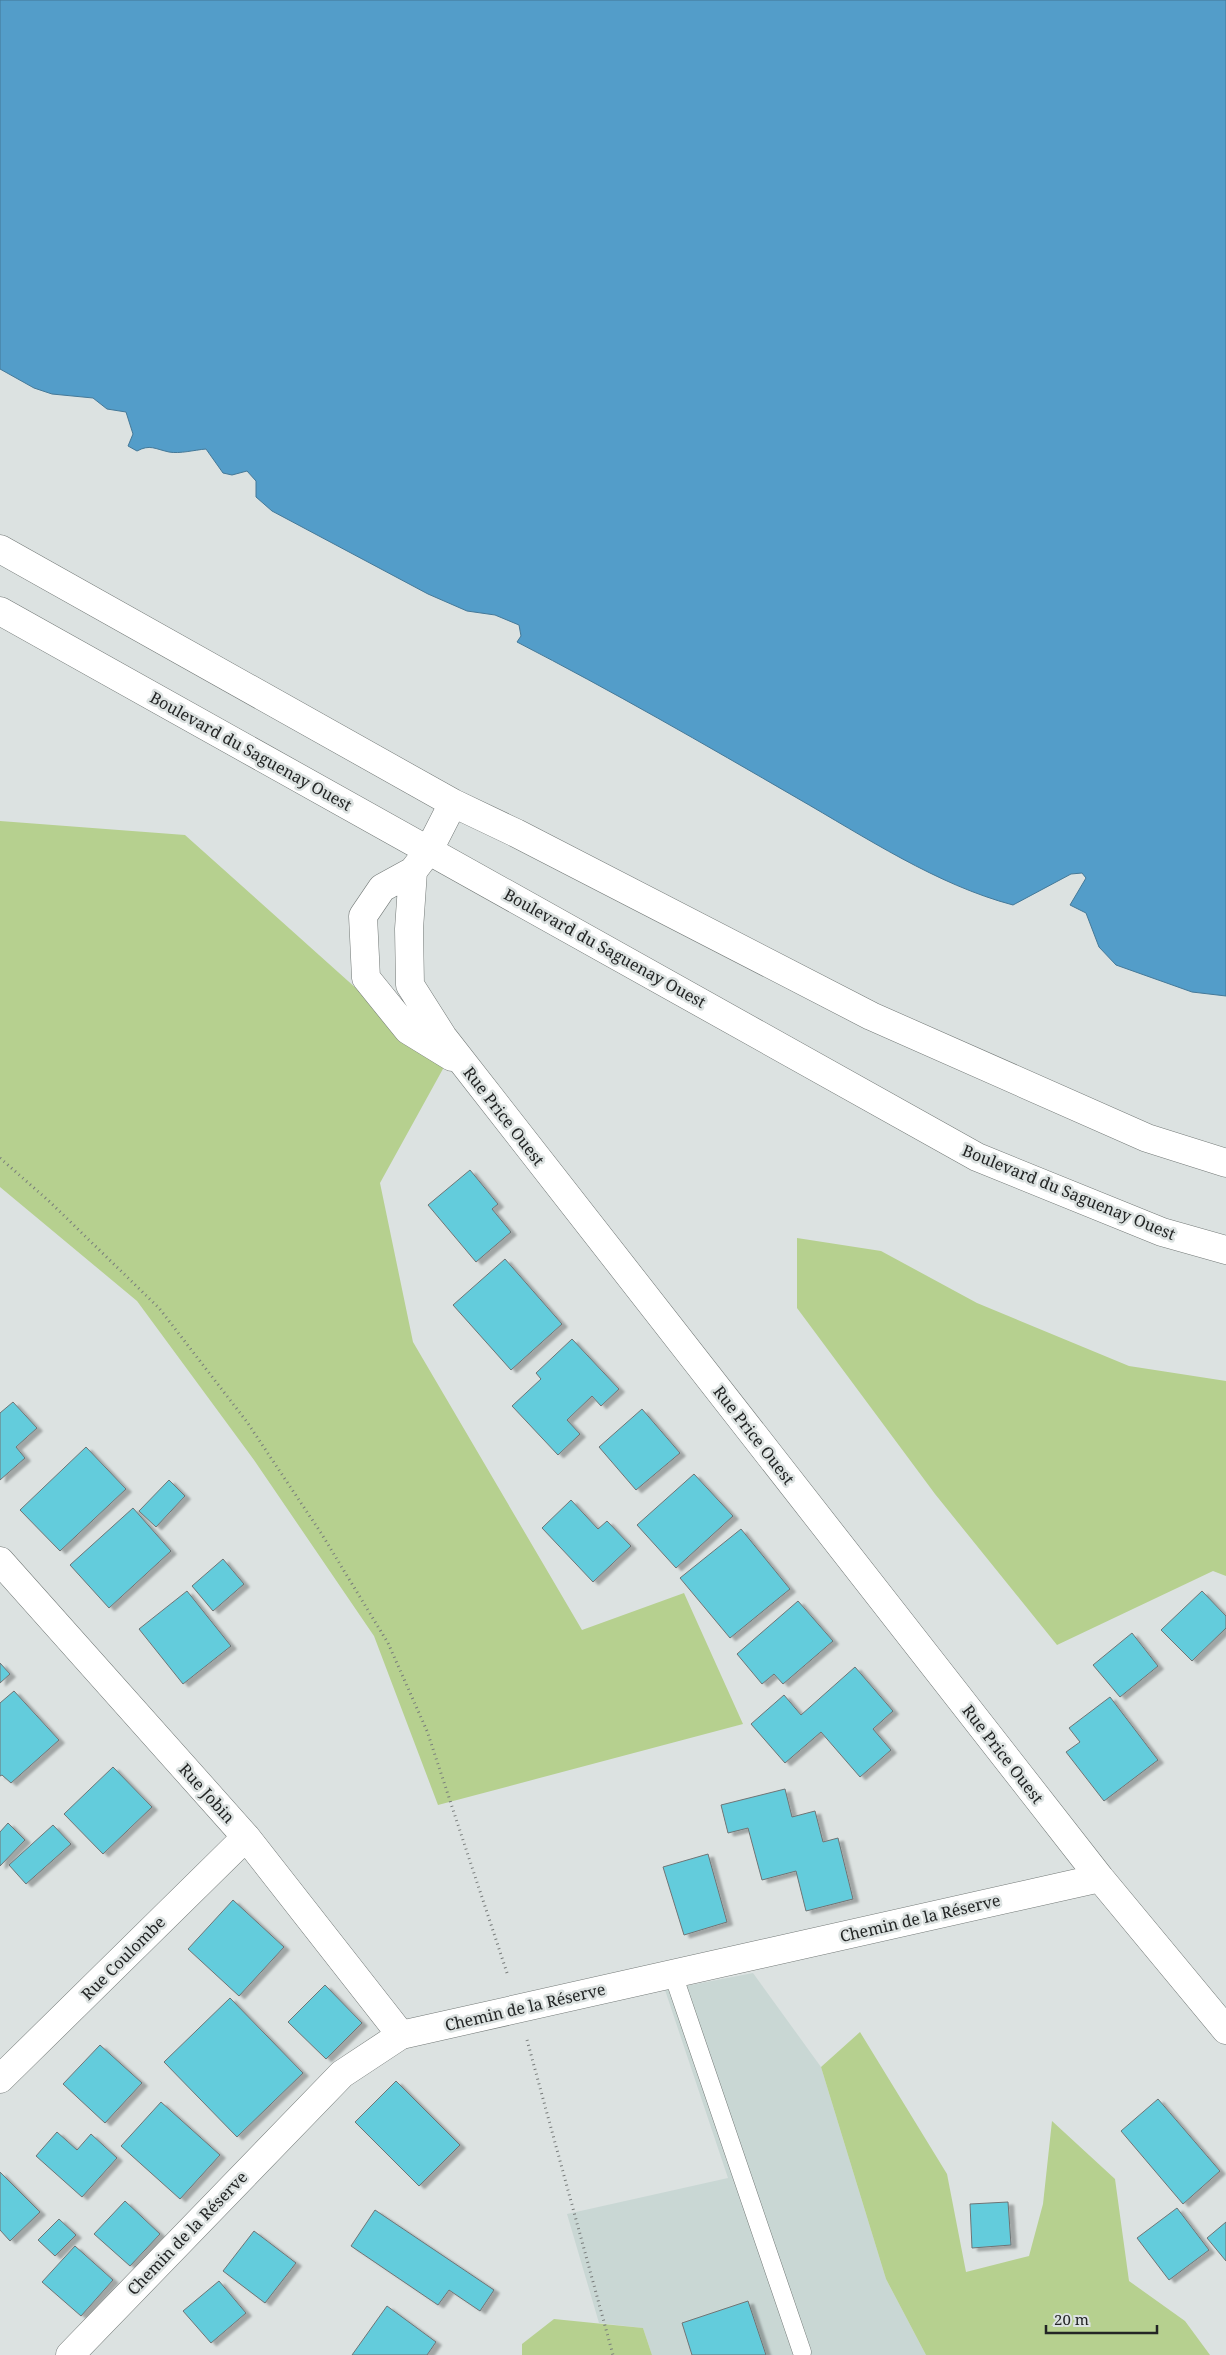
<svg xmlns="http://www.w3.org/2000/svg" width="1226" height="2355" font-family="'Noto Serif',serif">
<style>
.built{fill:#c9d7d4}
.green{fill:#b6d08f}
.water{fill:#539dc9;stroke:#457998}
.building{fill:#64ccdc;stroke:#6f7475;filter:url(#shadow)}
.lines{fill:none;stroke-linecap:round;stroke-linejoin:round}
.lane-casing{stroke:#727876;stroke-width:19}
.street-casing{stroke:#727876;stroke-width:29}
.secondary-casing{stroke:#727876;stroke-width:29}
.path{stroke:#787c7b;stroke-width:3;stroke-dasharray:1 4;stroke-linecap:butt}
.lane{stroke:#fff;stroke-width:18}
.street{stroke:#fff;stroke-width:28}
.secondary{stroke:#fff;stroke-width:28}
.labels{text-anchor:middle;stroke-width:5;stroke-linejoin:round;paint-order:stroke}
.street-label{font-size:16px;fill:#232525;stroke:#dce2e1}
</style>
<defs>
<filter id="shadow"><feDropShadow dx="5.5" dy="3" stdDeviation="1" flood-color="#0004"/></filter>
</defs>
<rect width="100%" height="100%" fill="#dce2e1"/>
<path class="built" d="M753,1973L821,2067L886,2279L926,2355H652L643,2328L599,2323L567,2214L728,2178L665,1990Z"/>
<path class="green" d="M0,821L185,835L444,1067L380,1183L413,1342L582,1630L684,1593L743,1724L438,1805L374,1636L254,1460L137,1301L0,1187Z
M797,1238L881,1251L977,1303L1129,1366L1226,1381V1576L1213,1571L1057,1645L935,1494L797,1308Z
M860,2032L947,2174L966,2272L1029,2256L1043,2204L1052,2121L1115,2179L1129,2281L1185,2321L1210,2355H926L886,2279L821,2067Z
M554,2319L643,2328L652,2355H522V2344Z"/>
<path class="water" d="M0,0H1226V996L1192,992L1116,965L1099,947L1086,913L1070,905L1086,878L1082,873L1071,874L1013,905C937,885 865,837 797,798C704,744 612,691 517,642L521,636L519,625L495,615L467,611L428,594L272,511L256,497V481L247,471L232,475L223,473L206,449C194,450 180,454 169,452C155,449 150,444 137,451L128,446L133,434L126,412L107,409L93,398L52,394L34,388L0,369Z"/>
<path class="building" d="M470,1170L498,1204L492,1209L511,1232L476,1262L428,1205Z
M505,1259L562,1324L511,1370L453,1305Z
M572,1339L619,1389L601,1406L592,1396L567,1420L580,1434L558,1455L512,1406L541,1379L536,1373Z
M13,1402L37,1428L16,1447L25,1458L0,1480V1413Z
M642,1409L680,1453L636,1490L599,1447Z
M86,1447L126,1489L60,1551L20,1510Z
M694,1474L733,1516L676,1568L637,1525Z
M169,1480L185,1496L156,1527L139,1511Z
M571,1500L598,1529L607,1521L631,1546L593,1582L542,1528Z
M133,1508L171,1551L109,1608L70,1565Z
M741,1529L790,1589L730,1638L680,1578Z
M223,1559L244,1584L213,1611L192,1586Z
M187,1591L231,1646L183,1684L139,1629Z
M1202,1591L1226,1616V1628L1192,1661L1161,1630Z
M798,1601L833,1641L783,1684L774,1674L762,1684L737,1654Z
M1132,1633L1158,1666L1120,1697L1093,1665Z
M0,1663L10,1674L0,1683Z
M855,1667L893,1711L873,1729L891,1750L860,1777L821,1732L785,1763L751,1724L784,1695L801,1715Z
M14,1691L59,1740L11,1783L2,1775L0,1776V1703Z
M1110,1697L1158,1760L1104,1801L1066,1752L1080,1742L1069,1728Z
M113,1767L152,1807L103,1854L64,1814Z
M785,1789L792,1817L815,1811L823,1842L838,1838L853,1899L806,1911L796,1871L762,1880L748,1828L728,1833L721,1805Z
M8,1823L25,1840L0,1866V1832Z
M53,1825L71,1844L26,1884L9,1865Z
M708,1854L727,1922L684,1935L663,1867Z
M233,1900L284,1947L239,1996L188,1949Z
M325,1985L362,2023L326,2059L288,2022Z
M230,1998L303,2073L237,2137L164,2062Z
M100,2045L142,2083L105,2123L63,2084Z
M396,2081L460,2145L419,2186L355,2122Z
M1158,2099L1220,2171L1183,2204L1121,2131Z
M161,2102L220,2155L180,2199L121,2146Z
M57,2132L77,2150L91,2134L117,2158L82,2197L36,2156Z
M0,2172L40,2212L10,2241L0,2230Z
M125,2201L160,2234L130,2266L94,2234Z
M1008,2202L1011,2245L972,2248L970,2204Z
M1177,2208L1209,2250L1169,2280L1137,2238Z
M375,2210L494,2290L480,2311L449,2290L438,2305L351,2246Z
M59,2219L76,2235L55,2256L38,2240Z
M1226,2222V2261L1207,2238Z
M254,2231L296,2263L265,2303L223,2271Z
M75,2246L113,2280L81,2316L42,2282Z
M219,2281L246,2313L211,2343L183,2311Z
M748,2301L766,2355H692L682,2323Z
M387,2306L436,2342L427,2355H352Z"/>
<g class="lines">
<defs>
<path id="lane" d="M673,1974L802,2352"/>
<path id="street" d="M0,1561L246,1837L401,2035
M0,2079L246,1837"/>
<path id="secondary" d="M0,549L453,803L516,833L871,1016L1147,1138L1226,1163
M0,611L977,1157L1162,1232L1226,1250
M453,803L429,850L413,871L409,929L410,985L443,1037L1100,1878L1226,2030
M413,871L382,888L363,916L366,978L408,1030L452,1057
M70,2355L342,2074L401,2035L1100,1878"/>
</defs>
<use href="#lane" class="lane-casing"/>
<use href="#street" class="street-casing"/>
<use href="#secondary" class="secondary-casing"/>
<path class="path" d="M0,1158L50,1202L159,1308L247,1422L321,1533L388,1643L427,1731L508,1976
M527,2040L613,2355"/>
<use href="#lane" class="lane"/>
<use href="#street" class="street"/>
<use href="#secondary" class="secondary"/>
</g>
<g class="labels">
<g class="street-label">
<text transform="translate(251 751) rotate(29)" y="6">Boulevard du Saguenay Ouest</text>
<text transform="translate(605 948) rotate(29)" y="6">Boulevard du Saguenay Ouest</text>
<text transform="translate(504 1116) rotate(52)" y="6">Rue Price Ouest</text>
<text transform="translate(1069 1192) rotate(22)" y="6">Boulevard du Saguenay Ouest</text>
<text transform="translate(754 1435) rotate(52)" y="6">Rue Price Ouest</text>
<text transform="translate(1003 1754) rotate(52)" y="6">Rue Price Ouest</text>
<text transform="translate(207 1793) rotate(48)" y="6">Rue Jobin</text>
<text transform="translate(920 1918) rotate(-13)" y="6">Chemin de la Réserve</text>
<text transform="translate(123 1958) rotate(-45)" y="6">Rue Coulombe</text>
<text transform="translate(525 2007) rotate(-13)" y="6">Chemin de la Réserve</text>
<text transform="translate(187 2233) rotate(-46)" y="6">Chemin de la Réserve</text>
</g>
</g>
<path d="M1046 2325v8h111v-8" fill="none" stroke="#232525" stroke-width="2.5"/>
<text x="1054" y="2325" font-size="15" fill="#232525" stroke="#dce2e1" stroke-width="4" paint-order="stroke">20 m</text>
</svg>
